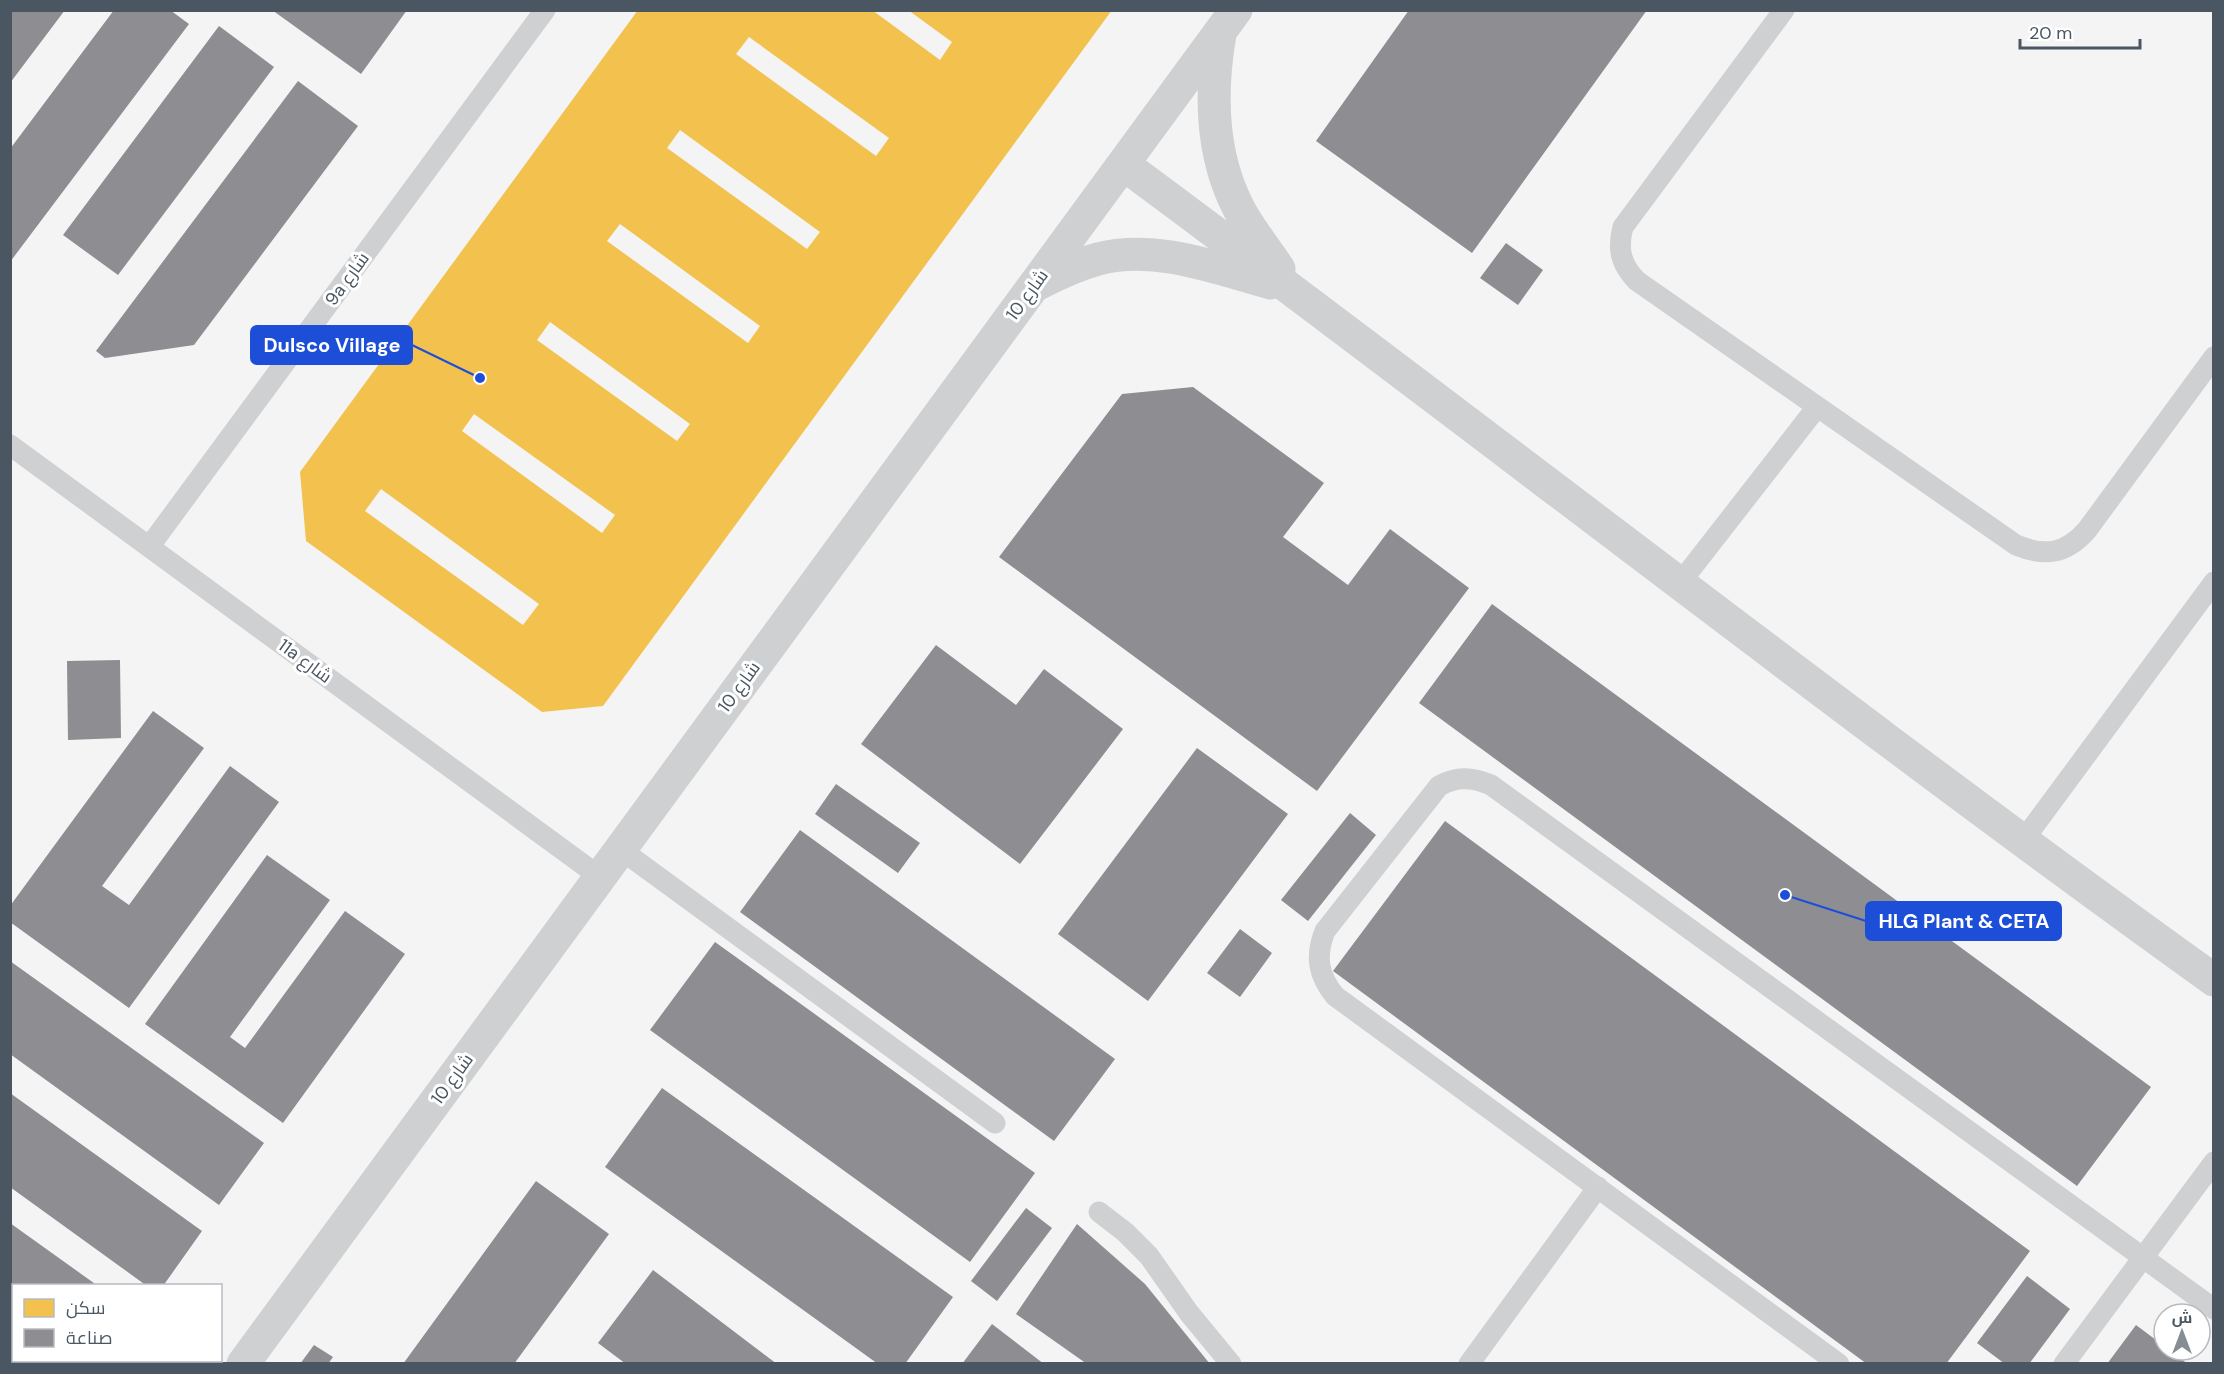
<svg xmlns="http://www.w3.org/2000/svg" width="2224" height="1374" font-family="'DM Sans',Cairo,sans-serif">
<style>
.homes{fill:#f2c14e;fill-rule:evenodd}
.industry{fill:#8d8d92}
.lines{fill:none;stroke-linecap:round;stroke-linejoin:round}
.service{stroke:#ced0d2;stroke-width:21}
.minor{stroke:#ced0d2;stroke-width:33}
.labels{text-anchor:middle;stroke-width:6;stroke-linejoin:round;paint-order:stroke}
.street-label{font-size:18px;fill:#4a5661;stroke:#fff}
.leader{fill:none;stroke:#1d4ed8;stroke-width:2}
.callout-dot{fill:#1d4ed8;stroke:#fff;stroke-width:2}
.callout{fill:#1d4ed8;stroke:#1d4ed8;stroke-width:2}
.callout-label{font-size:20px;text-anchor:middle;font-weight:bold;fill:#fff}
</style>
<rect width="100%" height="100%" fill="#f4f4f4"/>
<path class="homes" d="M638,10H872L940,60L952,42L908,10H1112L603,706L542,712L306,541L300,472ZM749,37L889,138L876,156L736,54ZM680,130L820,232L807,249L667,148ZM620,224L760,326L748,343L607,241ZM550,322L690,424L677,441L537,340ZM474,414L615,515L602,533L462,431ZM381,489L539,604L523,625L365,511Z"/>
<path class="industry" d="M10,10H65L10,83Z
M114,10H170L189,24L10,262V149Z
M272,10H407L361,74Z
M1409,10H1647L1472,253L1316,141Z
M219,26L274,67L118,275L63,235Z
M298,81L358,126L194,345L105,358L96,351Z
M1506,243L1543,270L1518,305L1480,278Z
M1193,387L1324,483L1283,537L1348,585L1390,529L1469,588L1317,791L999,557L1122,394Z
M1492,604L2151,1087L2077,1186L1419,703Z
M936,645L1016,705L1044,669L1123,729L1020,864L861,744Z
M120,660L121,738L68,740L67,661Z
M153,711L204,748L102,886L129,905L230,766L279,802L129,1008L10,922V906Z
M1197,748L1288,814L1148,1001L1058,934Z
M836,784L920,843L898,873L815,814Z
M1350,813L1376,835L1308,921L1281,900Z
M1445,821L2030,1251L1946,1364H1867L1333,971Z
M800,830L1115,1059L1054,1141L740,912Z
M267,855L330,900L230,1037L245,1048L345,911L405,954L283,1123L145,1024Z
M1240,929L1272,953L1240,997L1207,973Z
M715,942L1035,1173L970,1262L650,1030Z
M10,961L264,1143L219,1205L10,1054Z
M662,1088L953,1297L905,1364H878L605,1167Z
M10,1093L202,1231L163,1286H147L10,1187Z
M536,1181L609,1234L514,1364H403Z
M1026,1208L1052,1228L997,1301L971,1281Z
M10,1223L98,1286H14V1318L10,1316Z
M1077,1224L1145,1284L1210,1364H1087L1016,1314Z
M653,1270L703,1308L777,1364H626L598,1343Z
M2027,1276L2070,1309L2029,1364H2005L1977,1343Z
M992,1324L1044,1364H962Z
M2136,1325L2164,1346V1350H2169L2188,1364H2107Z
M10,1340L14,1342V1360H40L44,1364H10Z
M314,1345L333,1357L328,1364H300Z"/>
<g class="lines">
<path class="service" d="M1784,10L1623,227C1617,249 1621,265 1637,281L2016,545C2045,557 2066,554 2087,530L2214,357
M10,445L600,877
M149,547L545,10
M1680,583L1817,407
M2022,842L2214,582
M620,849L995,1123
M1099,1212L1125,1232L1149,1256L1189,1313L1231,1364
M1469,1364L1598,1187
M1839,1364L1335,996C1318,975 1315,956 1325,931L1439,786C1457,776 1472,777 1491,785L2214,1309
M2064,1364L2214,1162"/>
<path class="minor" d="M1220,34C1210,92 1211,154 1238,207C1249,229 1266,249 1279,269
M1123,164C1488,434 1845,715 2214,980
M1038,284C1057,274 1076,265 1098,259C1156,244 1216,268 1271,283
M243,1364L1236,10"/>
</g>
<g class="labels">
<g class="street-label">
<text transform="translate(347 279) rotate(-54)" y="6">9a شارع</text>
<text transform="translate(1027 295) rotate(-54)" y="6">شارع 10</text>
<text transform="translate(305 661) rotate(36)" y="6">11a شارع</text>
<text transform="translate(739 687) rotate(-54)" y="6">شارع 10</text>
<text transform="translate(452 1079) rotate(-54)" y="6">شارع 10</text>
</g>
</g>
<path class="leader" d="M480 378L412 345M1785 895L1866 921"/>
<g class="callout-dot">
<circle cx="480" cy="378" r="6"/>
<circle cx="1785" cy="895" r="6"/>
</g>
<g class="callout">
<rect x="251" y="326" width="161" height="38" rx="6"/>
<rect x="1866" y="902" width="195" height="38" rx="6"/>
</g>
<g class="callout-label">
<text x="332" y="352">Dulsco Village</text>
<text x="1964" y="928">HLG Plant &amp; CETA</text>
</g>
<rect width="2224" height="1374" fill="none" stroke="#4a5661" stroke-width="24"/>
<rect x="12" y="1284" width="210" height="78" fill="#ffffff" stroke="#b7bbc0" stroke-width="1.5"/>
<rect x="24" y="1299" width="30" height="18" fill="#f2c14e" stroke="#b7bbc0" stroke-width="1.5"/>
<text x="66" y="1314" font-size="18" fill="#4a5661">سكن</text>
<rect x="24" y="1329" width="30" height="18" fill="#8d8d92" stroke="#b7bbc0" stroke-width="1.5"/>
<text x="66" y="1344" font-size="18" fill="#4a5661">صناعة</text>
<g transform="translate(2182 1332)"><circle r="28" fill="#ffffff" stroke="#b7bbc0" stroke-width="1.5"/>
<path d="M0-4.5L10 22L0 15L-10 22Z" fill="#868d94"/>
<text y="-9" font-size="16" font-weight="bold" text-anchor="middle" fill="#4a5661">ش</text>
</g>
<path d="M2020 39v9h120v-9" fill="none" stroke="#4a5661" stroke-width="3"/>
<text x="2029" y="39" font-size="18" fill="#4a5661" stroke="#ffffff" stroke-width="4.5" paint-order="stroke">20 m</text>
</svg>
